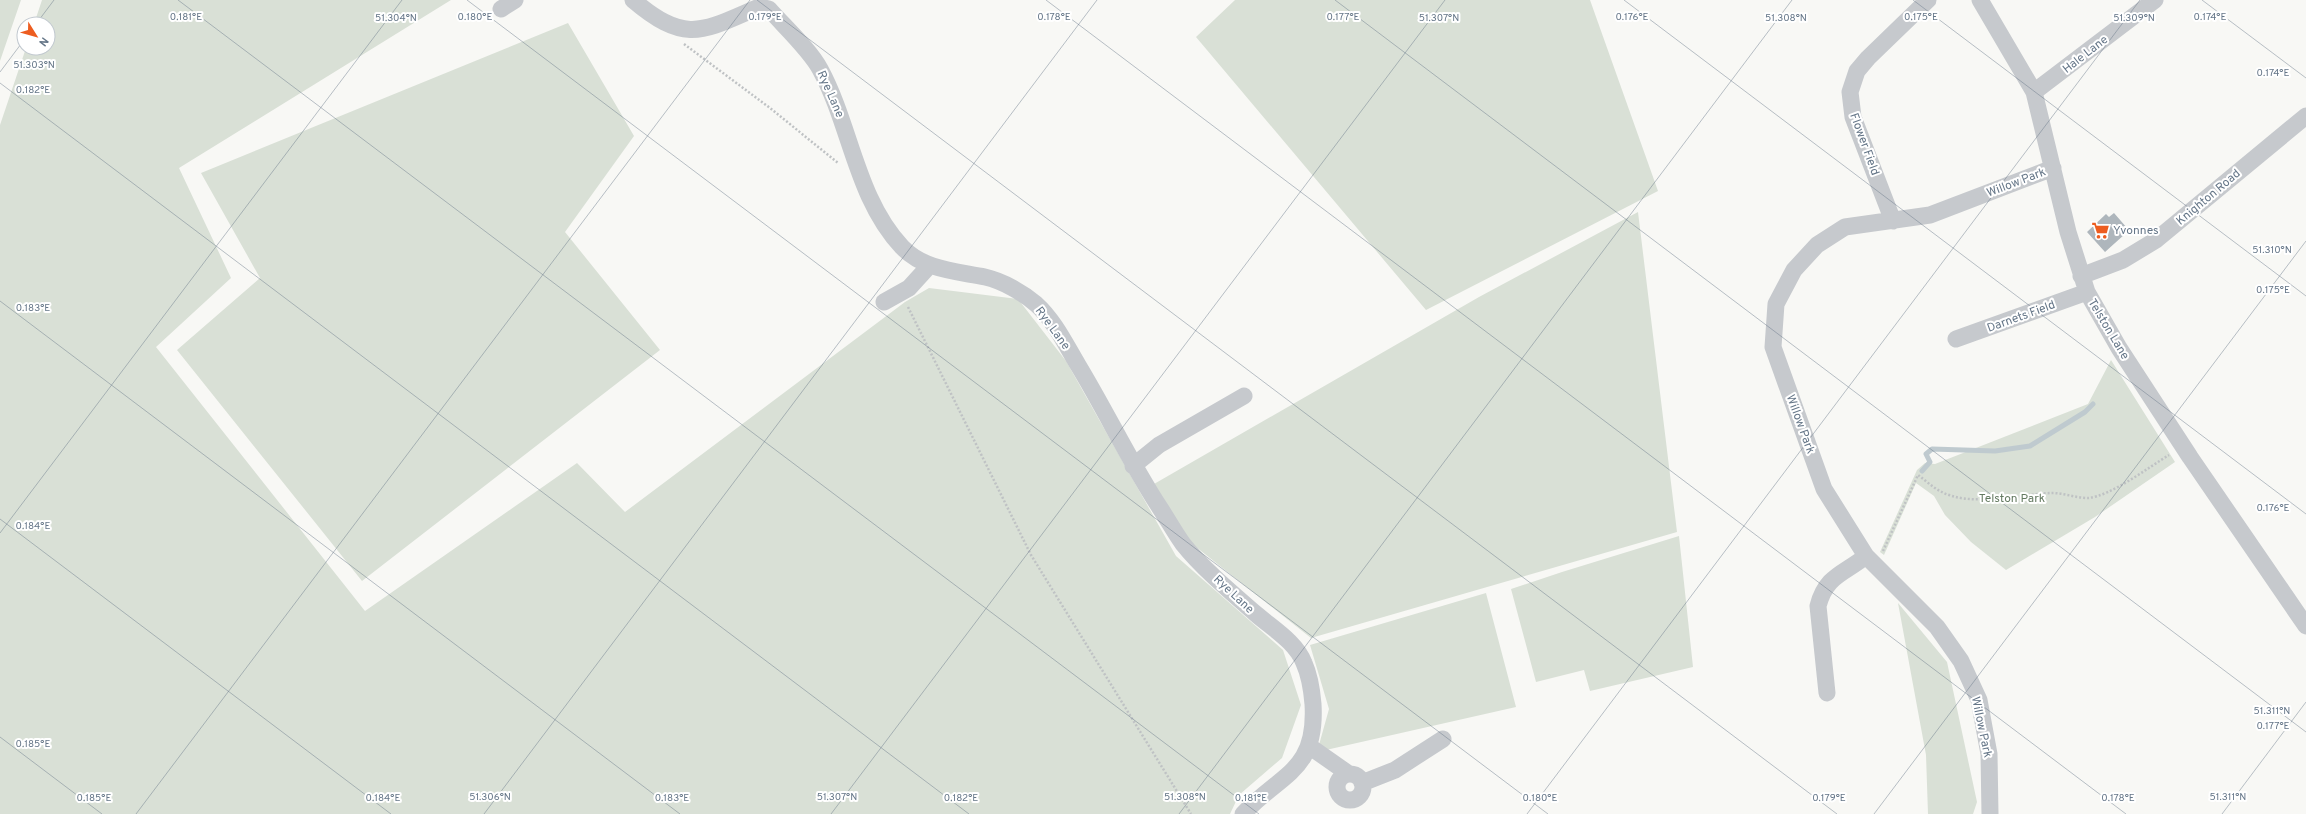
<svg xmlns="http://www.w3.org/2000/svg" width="2306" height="814" font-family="Overpass,sans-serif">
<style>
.green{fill:#d9e0d6}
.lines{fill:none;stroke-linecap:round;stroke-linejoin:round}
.stream{stroke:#bfcacf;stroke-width:5}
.building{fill:#aeb6bc}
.path{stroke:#bfc2c4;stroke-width:2.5;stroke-dasharray:2 2;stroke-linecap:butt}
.minor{stroke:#c6c9cd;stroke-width:17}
.ticks{fill:none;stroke:#657688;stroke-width:1;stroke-opacity:0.45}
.labels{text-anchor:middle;stroke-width:4;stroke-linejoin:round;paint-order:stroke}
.street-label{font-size:12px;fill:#657688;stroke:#fff}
.poi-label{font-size:12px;fill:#657688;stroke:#fff;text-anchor:start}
.park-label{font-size:12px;fill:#647a61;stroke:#fff}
.ticks-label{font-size:10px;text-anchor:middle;fill:#657688;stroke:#fff;stroke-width:4;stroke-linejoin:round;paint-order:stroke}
</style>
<rect width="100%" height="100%" fill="#f8f8f5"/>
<path class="green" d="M0,0H21L0,61Z
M42,0H451L179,168L231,278L156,347L365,611L577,463L625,512L905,302L929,288L1018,299L1066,361L1176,556L1283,650L1301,705L1282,758L1239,795L1230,814H0V125L26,48H48V24H34Z
M1235,0H1590L1658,191L1426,310L1196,37Z
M568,23L634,136L565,232L660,350L362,581L177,350L260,278L201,173Z
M1638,212L1677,532L1311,638L1191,543L1154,484L1479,297Z
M2111,360L2175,462L2095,517L2006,570L1971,542L1945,515L1934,496L1916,483L1884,555L1880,552L1917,470L1925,463L1935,464L2088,404Z
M1679,536L1693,667L1590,691L1584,670L1536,682L1511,589L1562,572Z
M1486,593L1516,707L1317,752L1329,709L1310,645Z
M1898,603L1947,662L1977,802L1973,814H1928L1926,755Z"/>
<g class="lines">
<path class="stream" d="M1922,471L1930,462L1926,454L1932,449L1995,451L2030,446L2085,412L2093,404"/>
</g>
<path class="building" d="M2114,213L2127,228L2122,232L2125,234L2105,252L2087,232L2106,214L2109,217Z"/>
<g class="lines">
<path class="path" d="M684,44L770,108L838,163
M908,307L1031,555L1191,814
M1883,551L1918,475C1925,480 1932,487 1940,491C1970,508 2018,494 2052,493C2064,493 2076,498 2088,498C2111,496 2149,467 2169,455"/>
<path class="minor" d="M633,0C686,45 703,31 759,7L769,9C784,26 810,50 820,69C851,126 856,198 902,247C924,270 955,271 985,277C1003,281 1023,293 1036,304C1054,320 1066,345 1078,365C1107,413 1130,462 1160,508C1168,520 1175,533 1183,544C1202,568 1233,594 1256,614C1272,628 1296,642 1304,663C1309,674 1312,692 1313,704C1317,772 1281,773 1243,814
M1980,0L2034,92L2068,232L2087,292L2119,348L2190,457L2306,626
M501,9L515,0
M2034,92L2155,0
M1893,221L1853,117L1850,92L1857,71L1868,58L1928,0
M2081,276L2123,260L2156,240L2306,116
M884,302L909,288L929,266
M1956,339L2087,292
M1133,466L1159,445L1244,396
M1827,693L1818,606C1826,575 1844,574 1866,556
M1309,746L1349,774
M1337 787a13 13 0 1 1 26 0a13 13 0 1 1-26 0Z
M1362,783L1395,770L1443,739
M1990,814L1989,754L1979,700L1961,661L1937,627L1866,556L1824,489L1773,347L1776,304L1794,270L1817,245L1845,227L1930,215L2053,168"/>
</g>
<path class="ticks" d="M178,0L1259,814M467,0L1548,814M757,0L1837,814M1046,0L2126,814M1335,0L2306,732M1624,0L2306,514M1913,0L2306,296M2202,0L2306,78M36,24L54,0M0,72L24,40M0,83L969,814M0,301L680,814M0,519L391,814M0,533L402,0M0,737L102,814M136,814L750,0M484,814L1097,0M831,814L1445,0M1179,814L1792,0M1527,814L2140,0M1874,814L2306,241M2222,814L2306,702"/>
<defs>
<symbol id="supermarket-bare" viewBox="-9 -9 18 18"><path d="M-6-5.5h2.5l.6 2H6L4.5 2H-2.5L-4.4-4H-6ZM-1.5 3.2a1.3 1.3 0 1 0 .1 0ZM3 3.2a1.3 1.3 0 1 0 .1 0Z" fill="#ed5d20" stroke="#fff" stroke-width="2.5" paint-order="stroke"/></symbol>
</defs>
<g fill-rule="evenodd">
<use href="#supermarket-bare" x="2088" y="218" width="25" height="25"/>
</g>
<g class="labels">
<g class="street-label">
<text transform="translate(2085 54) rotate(-38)" y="4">Hale Lane</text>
<text transform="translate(831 94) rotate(66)" y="4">Rye Lane</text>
<text transform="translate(1865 144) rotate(70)" y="4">Flower Field</text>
<text transform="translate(2016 182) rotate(-21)" y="4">Willow Park</text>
<text transform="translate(2208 197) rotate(-40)" y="4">Knighton Road</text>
<text transform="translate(2021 316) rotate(-20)" y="4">Darnets Field</text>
<text transform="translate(1053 328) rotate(54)" y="4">Rye Lane</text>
<text transform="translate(2109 329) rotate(59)" y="4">Telston Lane</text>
<text transform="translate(1801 424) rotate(70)" y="4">Willow Park</text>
<text transform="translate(1234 594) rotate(43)" y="4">Rye Lane</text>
<text transform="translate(1982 727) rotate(78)" y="4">Willow Park</text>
</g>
<g class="poi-label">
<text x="2113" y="234">Yvonnes</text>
</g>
<g class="park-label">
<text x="2012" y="502">Telston Park</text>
</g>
</g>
<g class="ticks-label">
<text x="2210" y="20">0.174°E</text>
<text x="186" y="20">0.181°E</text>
<text x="1632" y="20">0.176°E</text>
<text x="475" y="20">0.180°E</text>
<text x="765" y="20">0.179°E</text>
<text x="1054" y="20">0.178°E</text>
<text x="1343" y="20">0.177°E</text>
<text x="1921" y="20">0.175°E</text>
<text x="396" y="21">51.304°N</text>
<text x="1439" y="21">51.307°N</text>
<text x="1786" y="21">51.308°N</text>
<text x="2134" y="21">51.309°N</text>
<text x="34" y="68">51.303°N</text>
<text x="2273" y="76">0.174°E</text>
<text x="33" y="93">0.182°E</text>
<text x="2272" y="253">51.310°N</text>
<text x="2273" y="293">0.175°E</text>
<text x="33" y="311">0.183°E</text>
<text x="2273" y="511">0.176°E</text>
<text x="33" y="529">0.184°E</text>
<text x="2272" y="714">51.311°N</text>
<text x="2273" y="729">0.177°E</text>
<text x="33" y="747">0.185°E</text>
<text x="490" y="800">51.306°N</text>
<text x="837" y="800">51.307°N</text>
<text x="1185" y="800">51.308°N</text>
<text x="2228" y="800">51.311°N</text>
<text x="94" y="801">0.185°E</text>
<text x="383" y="801">0.184°E</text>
<text x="672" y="801">0.183°E</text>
<text x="961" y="801">0.182°E</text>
<text x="1251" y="801">0.181°E</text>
<text x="1540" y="801">0.180°E</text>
<text x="1829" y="801">0.179°E</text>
<text x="2118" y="801">0.178°E</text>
</g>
<g transform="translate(36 36) rotate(127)"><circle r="19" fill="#ffffff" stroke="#c1c8cf"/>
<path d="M0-3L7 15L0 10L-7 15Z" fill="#ed5d20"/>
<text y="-6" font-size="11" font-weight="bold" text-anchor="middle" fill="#657688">N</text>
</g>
</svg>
